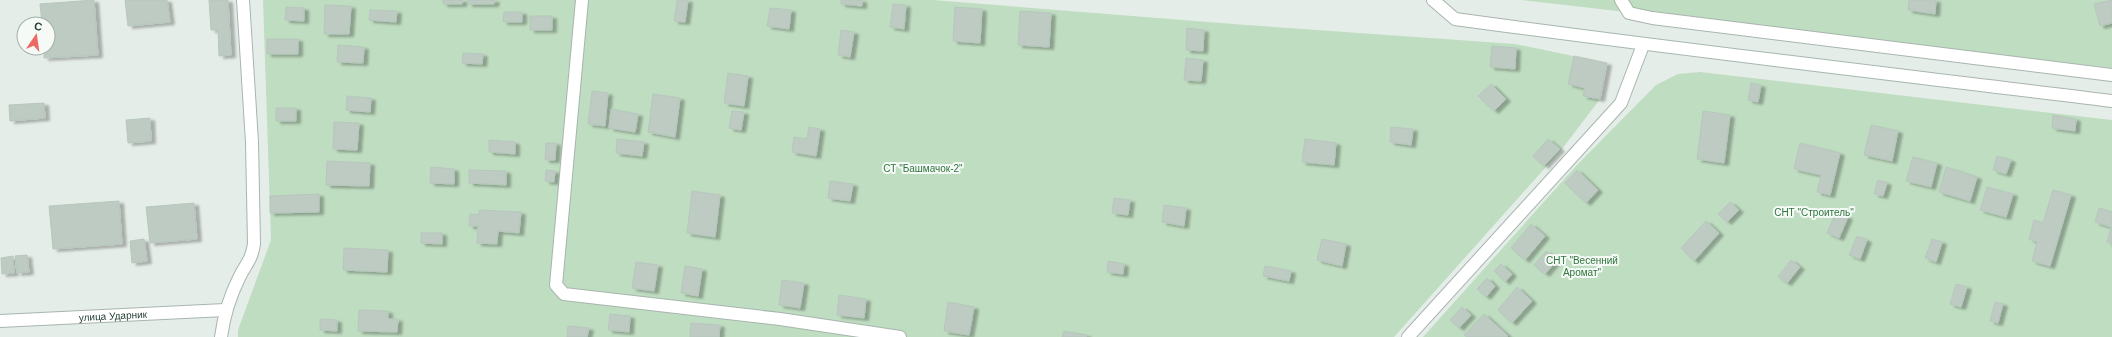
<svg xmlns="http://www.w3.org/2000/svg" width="2112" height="337" font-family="Helvetica,sans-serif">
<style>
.green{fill:#bfddc1}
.building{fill:#bdcbc3;stroke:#b7c7bd;filter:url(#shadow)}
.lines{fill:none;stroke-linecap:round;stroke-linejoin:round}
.lane-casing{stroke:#a8b5ae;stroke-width:14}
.street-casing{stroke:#a8b5ae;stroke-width:14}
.lane{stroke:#fff;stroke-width:12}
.street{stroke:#fff;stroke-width:12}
.labels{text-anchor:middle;stroke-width:4;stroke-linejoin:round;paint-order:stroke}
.park-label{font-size:10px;fill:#30743d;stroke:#f5faf7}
.street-label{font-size:10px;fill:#253f32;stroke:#f5faf7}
</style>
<defs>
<filter id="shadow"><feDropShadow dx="4.5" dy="2.5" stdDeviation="1" flood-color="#0004"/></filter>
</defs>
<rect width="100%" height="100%" fill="#e5ede8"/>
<path class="green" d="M263,0H933L1246,25L1515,44L1607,63L1600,99L1562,149L1394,337H238V330L271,240Z
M1521,0H2112V68Z
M1700,72L2112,120V337H1423L1576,166L1656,85L1678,74Z"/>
<path class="building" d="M94,0L98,55L44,58V48H48V24H42L40,4Z
M125,0H167L170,22L128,26Z
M209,0H228L231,55L219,56L218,30H211Z
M443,0H463L462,4H443Z
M468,0H495L494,4H468Z
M677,0H688L685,22L674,21Z
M841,0H862V6L841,4Z
M1909,0H1936L1935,14L1908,10Z
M2112,0V23L2100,26L2094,4Z
M893,4L906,5L904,29L890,27Z
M325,5L351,6L349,34H324Z
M286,7L304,8V21L285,20Z
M955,7L982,9L980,43L953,41Z
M770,8L791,10L789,29L767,26Z
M370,10L397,11L396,22L369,20Z
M1020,11L1051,13L1049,47L1018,45Z
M504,12H522V22H503Z
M530,16H552V30H530Z
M1187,28L1204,30L1203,51L1186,50Z
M841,30L854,32L850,57L838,55Z
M267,39H298V54H267Z
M338,45L364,47L363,63L337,62Z
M1492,46L1516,48L1515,69L1490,67Z
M463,53L483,54L482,64L462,63Z
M1574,56L1607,63L1600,99L1583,96L1585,88L1568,84Z
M1186,58L1203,60L1201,81L1184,80Z
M728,73L748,76L744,106L724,103Z
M1751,83L1761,85L1758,102L1748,100Z
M1491,84L1506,99L1494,111L1478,96Z
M592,91L608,93L605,126L588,124Z
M653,94L680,98L675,137L648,132Z
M347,96L371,98L370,112L346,110Z
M44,103L45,118L10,121L9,105Z
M276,108H296V121H276Z
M611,109L638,114L635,132L609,128Z
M732,111L744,112L741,130L729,128Z
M1703,111L1730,115L1724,163L1697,159Z
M2053,115L2076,119L2075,131L2052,128Z
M150,118L151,141L128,143L126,120Z
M334,122L359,123L357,150L333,149Z
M1871,125L1898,131L1892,161L1864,155Z
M809,127L820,129L816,156L792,152L794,137L807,139Z
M1391,127L1413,129L1411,145L1390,142Z
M617,139L644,142L642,156L616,153Z
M1305,139L1336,143L1334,165L1302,162Z
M1548,139L1560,149L1544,166L1533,156Z
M489,140L515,142V154L489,152Z
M546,143H556L555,160H545Z
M1800,143L1840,153L1830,195L1817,192L1821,175L1794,169Z
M1997,156L2011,160L2006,174L1993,170Z
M1913,157L1937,163L1931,187L1906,181Z
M327,161L370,163L369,186L326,185Z
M431,167L454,169V184L430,183Z
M1946,167L1977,177L1970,201L1939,192Z
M469,170L506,171V185L469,183Z
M546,170L555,171L554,182L545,181Z
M1577,170L1598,190L1586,203L1565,183Z
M1878,180L1887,183L1883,196L1874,194Z
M830,181L853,184L850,201L828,198Z
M1987,187L2013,194L2006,217L1980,210Z
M2053,190L2071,195L2050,266L2032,261L2037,242L2029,239L2034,220L2043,223Z
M692,191L720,195L715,237L687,233Z
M319,194V212L270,213V196Z
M1114,198L1130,200L1128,215L1112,213Z
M119,201L122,244L53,249L49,206Z
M1730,202L1739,210L1727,222L1718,214Z
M194,203L197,239L150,243L146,207Z
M1164,205L1186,208L1184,226L1162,222Z
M2099,208L2112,212V244L2107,242L2111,227L2095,222Z
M479,210L521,212L519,233L498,231L497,244L477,243L478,226H469L470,214L479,215Z
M1836,212L1848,217L1839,238L1827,233Z
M1706,221L1719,233L1694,261L1681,248Z
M1531,224L1545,236L1525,260L1511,248Z
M421,233H442V244L421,243Z
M1857,236L1867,240L1860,259L1849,255Z
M144,239L147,261L132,263L130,241Z
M1322,239L1346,244L1342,266L1317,260Z
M1932,239L1942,242L1936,262L1925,258Z
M344,248L388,250L387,272L343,270Z
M1546,251L1557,260L1545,274L1534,265Z
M27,255L29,272L17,273L15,256Z
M13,256L14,273L2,274L1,258Z
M1791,260L1800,267L1787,283L1778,277Z
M1108,261L1124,264L1123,274L1107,272Z
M636,262L658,265L654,291L632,288Z
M1501,264L1512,274L1505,282L1494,271Z
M685,266L702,269L698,296L681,293Z
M1265,266L1291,271L1289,281L1263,276Z
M1487,278L1495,286L1486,297L1477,289Z
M782,280L804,283L800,308L779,305Z
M1956,284L1967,287L1961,307L1950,304Z
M1517,287L1532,301L1512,323L1498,310Z
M839,295L866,299L864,318L837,315Z
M948,302L974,307L969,335L944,331Z
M1995,302L2003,304L1998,323L1990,321Z
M1462,307L1471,315L1459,328L1450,320Z
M359,310L388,311V319H398L397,332L358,331Z
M610,314L630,316L629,332L608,330Z
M1484,314L1508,336L1507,337H1467L1464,335Z
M320,319L337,320V331L320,330Z
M691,323L720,325L719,337H690Z
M568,326L589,328L587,337H567Z
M1064,331L1087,335L1086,337H1062Z"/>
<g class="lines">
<defs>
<path id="lane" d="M582,0L556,285L564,294L780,319L900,337
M1433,0L1455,19C1673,49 1893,74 2112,101
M1621,0L1629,13L1652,18L2112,75
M221,337C224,315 229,298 239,278C246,263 251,262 254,244L252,142L243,0
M1408,337L1621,103L1643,45"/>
<g id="street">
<path id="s1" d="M0,321L225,310"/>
</g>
</defs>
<use href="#lane" class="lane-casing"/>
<use href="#street" class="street-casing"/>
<use href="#lane" class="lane"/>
<use href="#street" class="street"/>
</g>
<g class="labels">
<g class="park-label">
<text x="923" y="172">СТ "Башмачок-2"</text>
<text x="1814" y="216">СНТ "Строитель"</text>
<text x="1582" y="264">СНТ "Весенний<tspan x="1582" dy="12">Аромат"</tspan></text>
</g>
<g class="street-label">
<text dy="4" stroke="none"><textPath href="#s1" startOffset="113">улица Ударник</textPath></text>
</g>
</g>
<g transform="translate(36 36) rotate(13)"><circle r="19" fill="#f5faf7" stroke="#a2afa8"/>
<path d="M0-3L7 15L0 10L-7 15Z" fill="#ec6a64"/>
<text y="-6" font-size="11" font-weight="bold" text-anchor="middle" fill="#253f32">С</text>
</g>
</svg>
